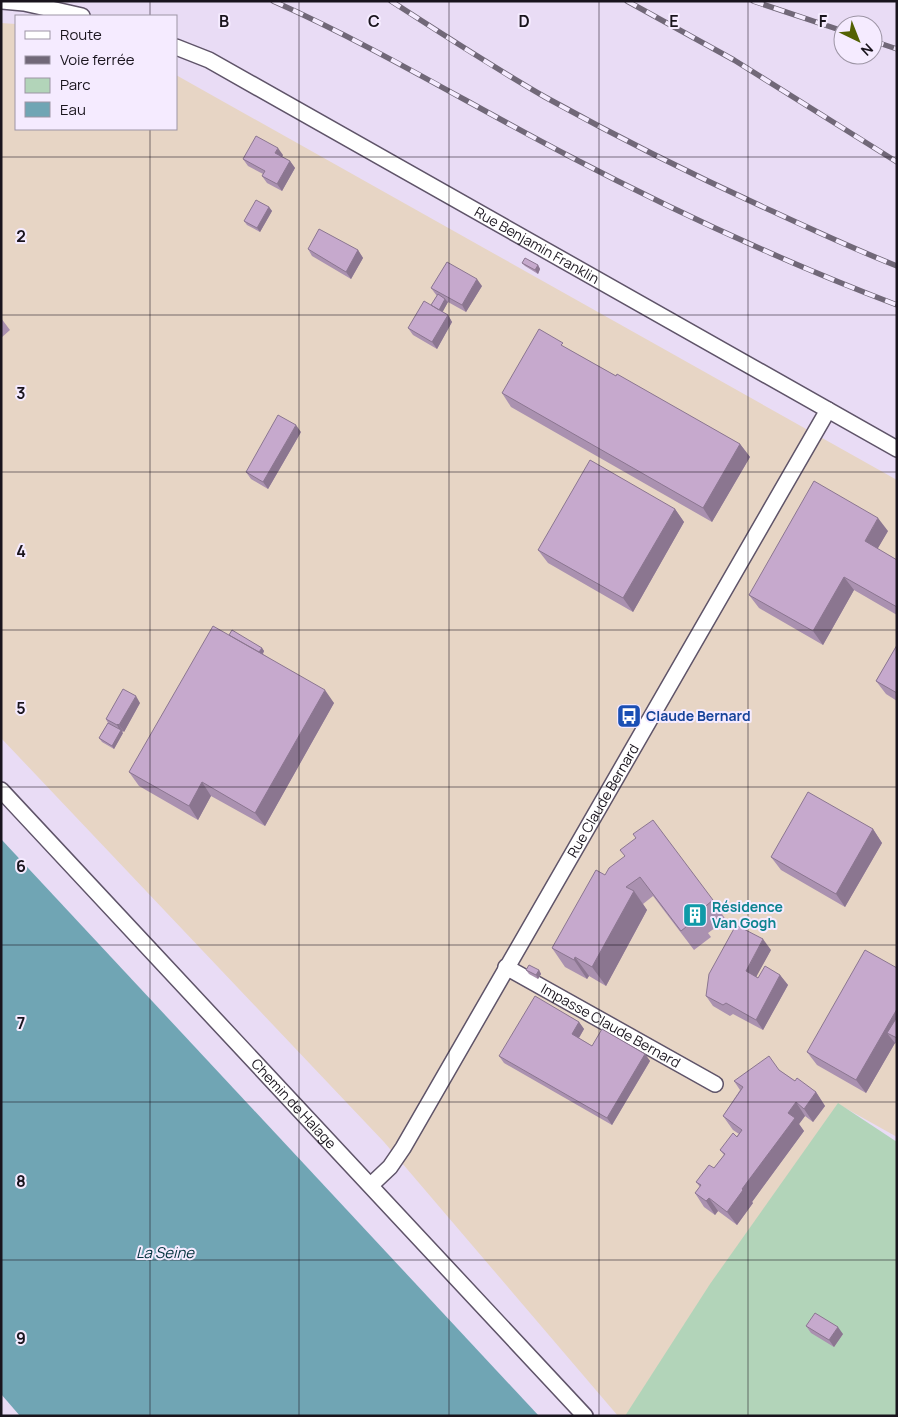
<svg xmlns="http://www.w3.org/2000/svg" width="898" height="1417" font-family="Manrope,sans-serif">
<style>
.industrial{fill:#e7d5c5}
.green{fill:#b2d4b9}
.water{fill:#70a5b4}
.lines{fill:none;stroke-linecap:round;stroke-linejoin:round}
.minor-casing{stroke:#5f5469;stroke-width:18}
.minor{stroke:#fff;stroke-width:15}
.rail-casing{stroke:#716878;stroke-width:5.5}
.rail{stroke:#f5ebff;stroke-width:4;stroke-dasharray:11;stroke-linecap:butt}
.wall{fill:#aa91b0}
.shaded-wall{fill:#8b7690}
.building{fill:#c6a9cd;stroke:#8b7690}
.grid{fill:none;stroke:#19141d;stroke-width:1;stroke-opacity:0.55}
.labels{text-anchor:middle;stroke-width:4;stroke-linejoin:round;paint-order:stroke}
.street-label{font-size:14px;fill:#19141d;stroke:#f5ebff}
.transit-label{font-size:14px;font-weight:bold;fill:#164399;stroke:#f5ebff;text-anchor:start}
.culture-label{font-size:14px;font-weight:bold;fill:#0d838f;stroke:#f5ebff;text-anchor:start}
.water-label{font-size:15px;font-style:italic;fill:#00313c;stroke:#f5ebff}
.grid-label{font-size:16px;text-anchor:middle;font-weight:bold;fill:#19141d;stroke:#f5ebff;stroke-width:4;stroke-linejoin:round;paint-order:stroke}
</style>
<rect width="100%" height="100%" fill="#e9dcf5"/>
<path class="industrial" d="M1,23L16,24V129H176V75L897,480V1137L838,1104L626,1416H618L384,1142L1,738Z"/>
<path class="green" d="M838,1103L897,1142V1416H625L710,1284Z"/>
<path class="water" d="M1,839L539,1416H20L1,1394Z"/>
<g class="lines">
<defs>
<g id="minor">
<path d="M2,1L24,3L82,16"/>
<path id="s1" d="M176,47L209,60L897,449"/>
<path id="s2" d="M1,790L585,1416"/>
<path id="s3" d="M506,967L715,1084"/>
<path id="s4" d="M371,1185L390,1167L403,1148L828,410"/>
</g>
</defs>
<use href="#minor" class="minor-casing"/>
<use href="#minor" class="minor"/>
<defs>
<path id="rail" d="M273,1C374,46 469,104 567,155C674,211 784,262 897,305
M391,1C442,34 493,67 545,97C619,138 695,176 772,211C813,230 854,249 897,266
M627,1L734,60L897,162
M753,1L843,31
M873,41L897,49"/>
</defs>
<use href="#rail" class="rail-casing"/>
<use href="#rail" class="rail"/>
</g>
<path class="wall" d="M283,155L282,157L290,161L295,168L282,191L267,183L262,176L263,174L248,166L243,159Z
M269,207L272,211L260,232L247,225L244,221Z
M308,249L358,250L363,258L351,279L312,256Z
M522,263L538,265L540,269L538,274L525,266Z
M482,286L466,312L448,302L442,312L448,315L452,322L437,349L413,335L408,328L431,305L437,296L431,288Z
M1,318L10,330L1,338Z
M566,348L616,376L740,444L750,457L712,522L511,407L502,393Z
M301,432L268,489L251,479L246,472Z
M675,509L684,522L633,612L548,563L538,550Z
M888,531L877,549L897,560V615L854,590L823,645L759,608L749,595Z
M897,645V701L886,694L876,681Z
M262,648L264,651L263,654L334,703L265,826L211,796L198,820L139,786L129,772Z
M140,703L124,732L123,731L122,732L123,733L114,749L102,742L99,738L108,723L106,719Z
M873,829L882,843L845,907L781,870L771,857Z
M625,856L713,900L726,920L708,933L711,937L694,950L653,896L643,904L647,910L606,986L589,976L587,979L565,967L552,948Z
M771,950L756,976L758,978L780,975L788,985L763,1030L733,1014L730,1016L713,1006L706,996Z
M897,968V1044L895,1043L866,1093L817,1065L807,1052Z
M526,970H539L541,974L538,979L529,974Z
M579,1022L584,1029L579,1038L592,1046L645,1054L650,1061L612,1125L504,1063L499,1056Z
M779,1070L795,1081L816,1092L825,1106L813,1122L805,1116L799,1124L804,1131L752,1202L753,1203L737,1225L718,1211L715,1215L704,1207L695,1193L700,1187L696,1182L714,1168L724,1155L720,1150L739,1134L733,1130L723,1116L740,1090L734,1081Z
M806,1326L843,1334L834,1347L811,1333Z"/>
<path class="shaded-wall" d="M278,148L283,155L280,160L275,153Z
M290,161L295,168L282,191L277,184Z
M269,207L272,211L260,232L257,228Z
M358,250L363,258L351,279L346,272Z
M538,265L540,269L538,274L535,270Z
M477,279L482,286L466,312L462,305Z
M445,299L448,302L441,315L438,311Z
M448,315L452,322L437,349L432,342Z
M296,425L301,432L268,489L263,482Z
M740,444L750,457L712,522L703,508Z
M675,509L684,522L633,612L623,598Z
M878,518L888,531L874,555L865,541Z
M844,577L854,590L823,645L813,631Z
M262,648L264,651L261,657L258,653Z
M325,690L334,703L265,826L255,813Z
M136,696L140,703L124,732L119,725Z
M118,724L123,731L122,732L123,733L114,749L112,746L120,731L117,725Z
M202,782L211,796L198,820L189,806Z
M873,829L882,843L845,907L836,894Z
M634,891L647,910L606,986L592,967Z
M763,939L771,950L754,981L746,971Z
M575,957L589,976L587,979L574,960Z
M539,970L541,974L538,979L536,975Z
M780,975L788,985L763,1030L756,1020Z
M897,1009V1038L887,1033L895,1043L866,1093L856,1080Z
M579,1022L584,1029L577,1041L572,1034Z
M645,1054L650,1061L612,1125L607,1118Z
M816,1092L825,1106L813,1122L804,1109Z
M796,1102L805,1116L799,1124L804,1131L752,1202L753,1203L737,1225L727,1212L788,1113Z
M709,1198L718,1211L715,1215L706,1201Z
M838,1327L843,1334L834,1347L829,1340Z"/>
<path class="building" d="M256,136L278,148L275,153L290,161L277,184L262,176L265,171L243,159Z
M256,200L269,207L257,228L244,221Z
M319,229L358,250L346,272L308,249Z
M525,258L538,265L535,270L522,263Z
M447,262L477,279L462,305L431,288Z
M438,294L445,299L439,310L431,305Z
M424,301L448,315L432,342L408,328Z
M539,329L563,343L561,345L616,376L617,374L740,444L703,508L502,393Z
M278,415L296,425L263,482L246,472Z
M590,460L675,509L623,598L538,550Z
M814,481L878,518L865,541L897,560V607L844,577L813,631L749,595Z
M213,626L325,690L255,813L202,782L189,806L129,772Z
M232,630L262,648L259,652L229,635Z
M897,645V693L876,681Z
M123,689L136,696L119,725L118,724L117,725L106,719Z
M108,723L121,730L112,746L99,738Z
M808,792L873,829L836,894L771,857Z
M653,820L713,900L695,915L697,918L681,931L640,877L626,887L634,891L592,967L575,957L574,960L552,948L596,870L605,875L609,868L625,856L620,850L636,838L633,834Z
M736,925L763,939L746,971L758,978L765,966L780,975L756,1020L726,1003L723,1005L706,996L709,974Z
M865,950L897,968V1009L856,1080L807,1052Z
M529,965L539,970L536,975L526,970Z
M535,996L579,1022L572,1034L592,1046L602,1029L645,1054L607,1118L499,1056Z
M897,1017V1038L887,1033Z
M769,1056L779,1070L795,1081L797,1078L816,1092L804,1109L796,1102L788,1113L795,1118L742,1189L743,1190L727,1212L709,1198L706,1201L695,1193L701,1185L696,1182L709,1165L714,1168L725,1154L720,1150L733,1133L737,1137L742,1130L723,1116L743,1087L734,1081Z
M815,1313L838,1327L829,1340L806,1326Z"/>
<path class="grid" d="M150,1V16M299,1V1416M449,1V1416M599,1V1416M748,1V1416M150,129V1416M1,157H897M1,315H897M1,472H897M1,630H897M1,787H897M1,945H897M1,1102H897M1,1260H897"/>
<defs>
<symbol id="bus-square" viewBox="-11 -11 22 22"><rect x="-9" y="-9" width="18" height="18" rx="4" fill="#1a4fb4" stroke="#f5ebff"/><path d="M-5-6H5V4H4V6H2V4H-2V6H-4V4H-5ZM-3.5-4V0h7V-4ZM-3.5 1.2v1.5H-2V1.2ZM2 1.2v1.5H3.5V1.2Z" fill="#fff"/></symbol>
<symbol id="building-square" viewBox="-11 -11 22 22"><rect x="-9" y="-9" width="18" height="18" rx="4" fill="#0f9aa8" stroke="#f5ebff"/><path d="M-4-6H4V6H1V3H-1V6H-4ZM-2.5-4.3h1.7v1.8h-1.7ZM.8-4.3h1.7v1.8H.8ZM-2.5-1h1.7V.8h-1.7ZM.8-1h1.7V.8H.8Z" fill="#fff"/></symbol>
</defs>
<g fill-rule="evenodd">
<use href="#bus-square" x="615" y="702" width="28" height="28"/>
<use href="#building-square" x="681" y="901" width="28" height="28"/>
</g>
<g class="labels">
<g class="street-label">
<text dy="5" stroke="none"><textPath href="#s1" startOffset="412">Rue Benjamin Franklin</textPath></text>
<text dy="5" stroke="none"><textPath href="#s4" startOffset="450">Rue Claude Bernard</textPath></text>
<text dy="5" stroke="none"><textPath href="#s3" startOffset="120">Impasse Claude Bernard</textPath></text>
<text dy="5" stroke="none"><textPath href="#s2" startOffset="429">Chemin de Halage</textPath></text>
</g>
<g class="transit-label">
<text x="646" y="721">Claude Bernard</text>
</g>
<g class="culture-label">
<text x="712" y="912">Résidence<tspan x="712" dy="16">Van Gogh</tspan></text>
</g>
<g class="water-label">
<text x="165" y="1258">La Seine</text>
</g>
</g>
<g class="grid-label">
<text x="224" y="27">B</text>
<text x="374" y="27">C</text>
<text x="524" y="27">D</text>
<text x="674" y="27">E</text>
<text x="823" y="27">F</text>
<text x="21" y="242">2</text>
<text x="21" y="399">3</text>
<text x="21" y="557">4</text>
<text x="21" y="714">5</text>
<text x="21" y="872">6</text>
<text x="21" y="1029">7</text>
<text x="21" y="1187">8</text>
<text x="21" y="1344">9</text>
</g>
<rect width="898" height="1417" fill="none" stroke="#19141d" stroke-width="5"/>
<rect x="15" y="15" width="162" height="115" fill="#f5ebff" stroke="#9d95a5"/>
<rect x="25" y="31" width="25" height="8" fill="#ffffff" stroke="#9d95a5"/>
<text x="60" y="40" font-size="15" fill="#19141d">Route</text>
<rect x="25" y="56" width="25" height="8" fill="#716878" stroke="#9d95a5"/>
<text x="60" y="65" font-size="15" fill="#19141d">Voie ferrée</text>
<rect x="25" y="78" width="25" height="15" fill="#b2d4b9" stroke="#9d95a5"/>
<text x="60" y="90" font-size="15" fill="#19141d">Parc</text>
<rect x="25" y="102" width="25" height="15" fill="#70a5b4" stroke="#9d95a5"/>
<text x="60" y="115" font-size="15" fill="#19141d">Eau</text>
<g transform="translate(858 40) rotate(137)"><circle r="24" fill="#f5ebff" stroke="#9d95a5"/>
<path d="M0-4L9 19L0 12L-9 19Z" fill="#536103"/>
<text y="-8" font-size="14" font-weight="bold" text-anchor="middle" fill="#19141d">N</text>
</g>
</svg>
